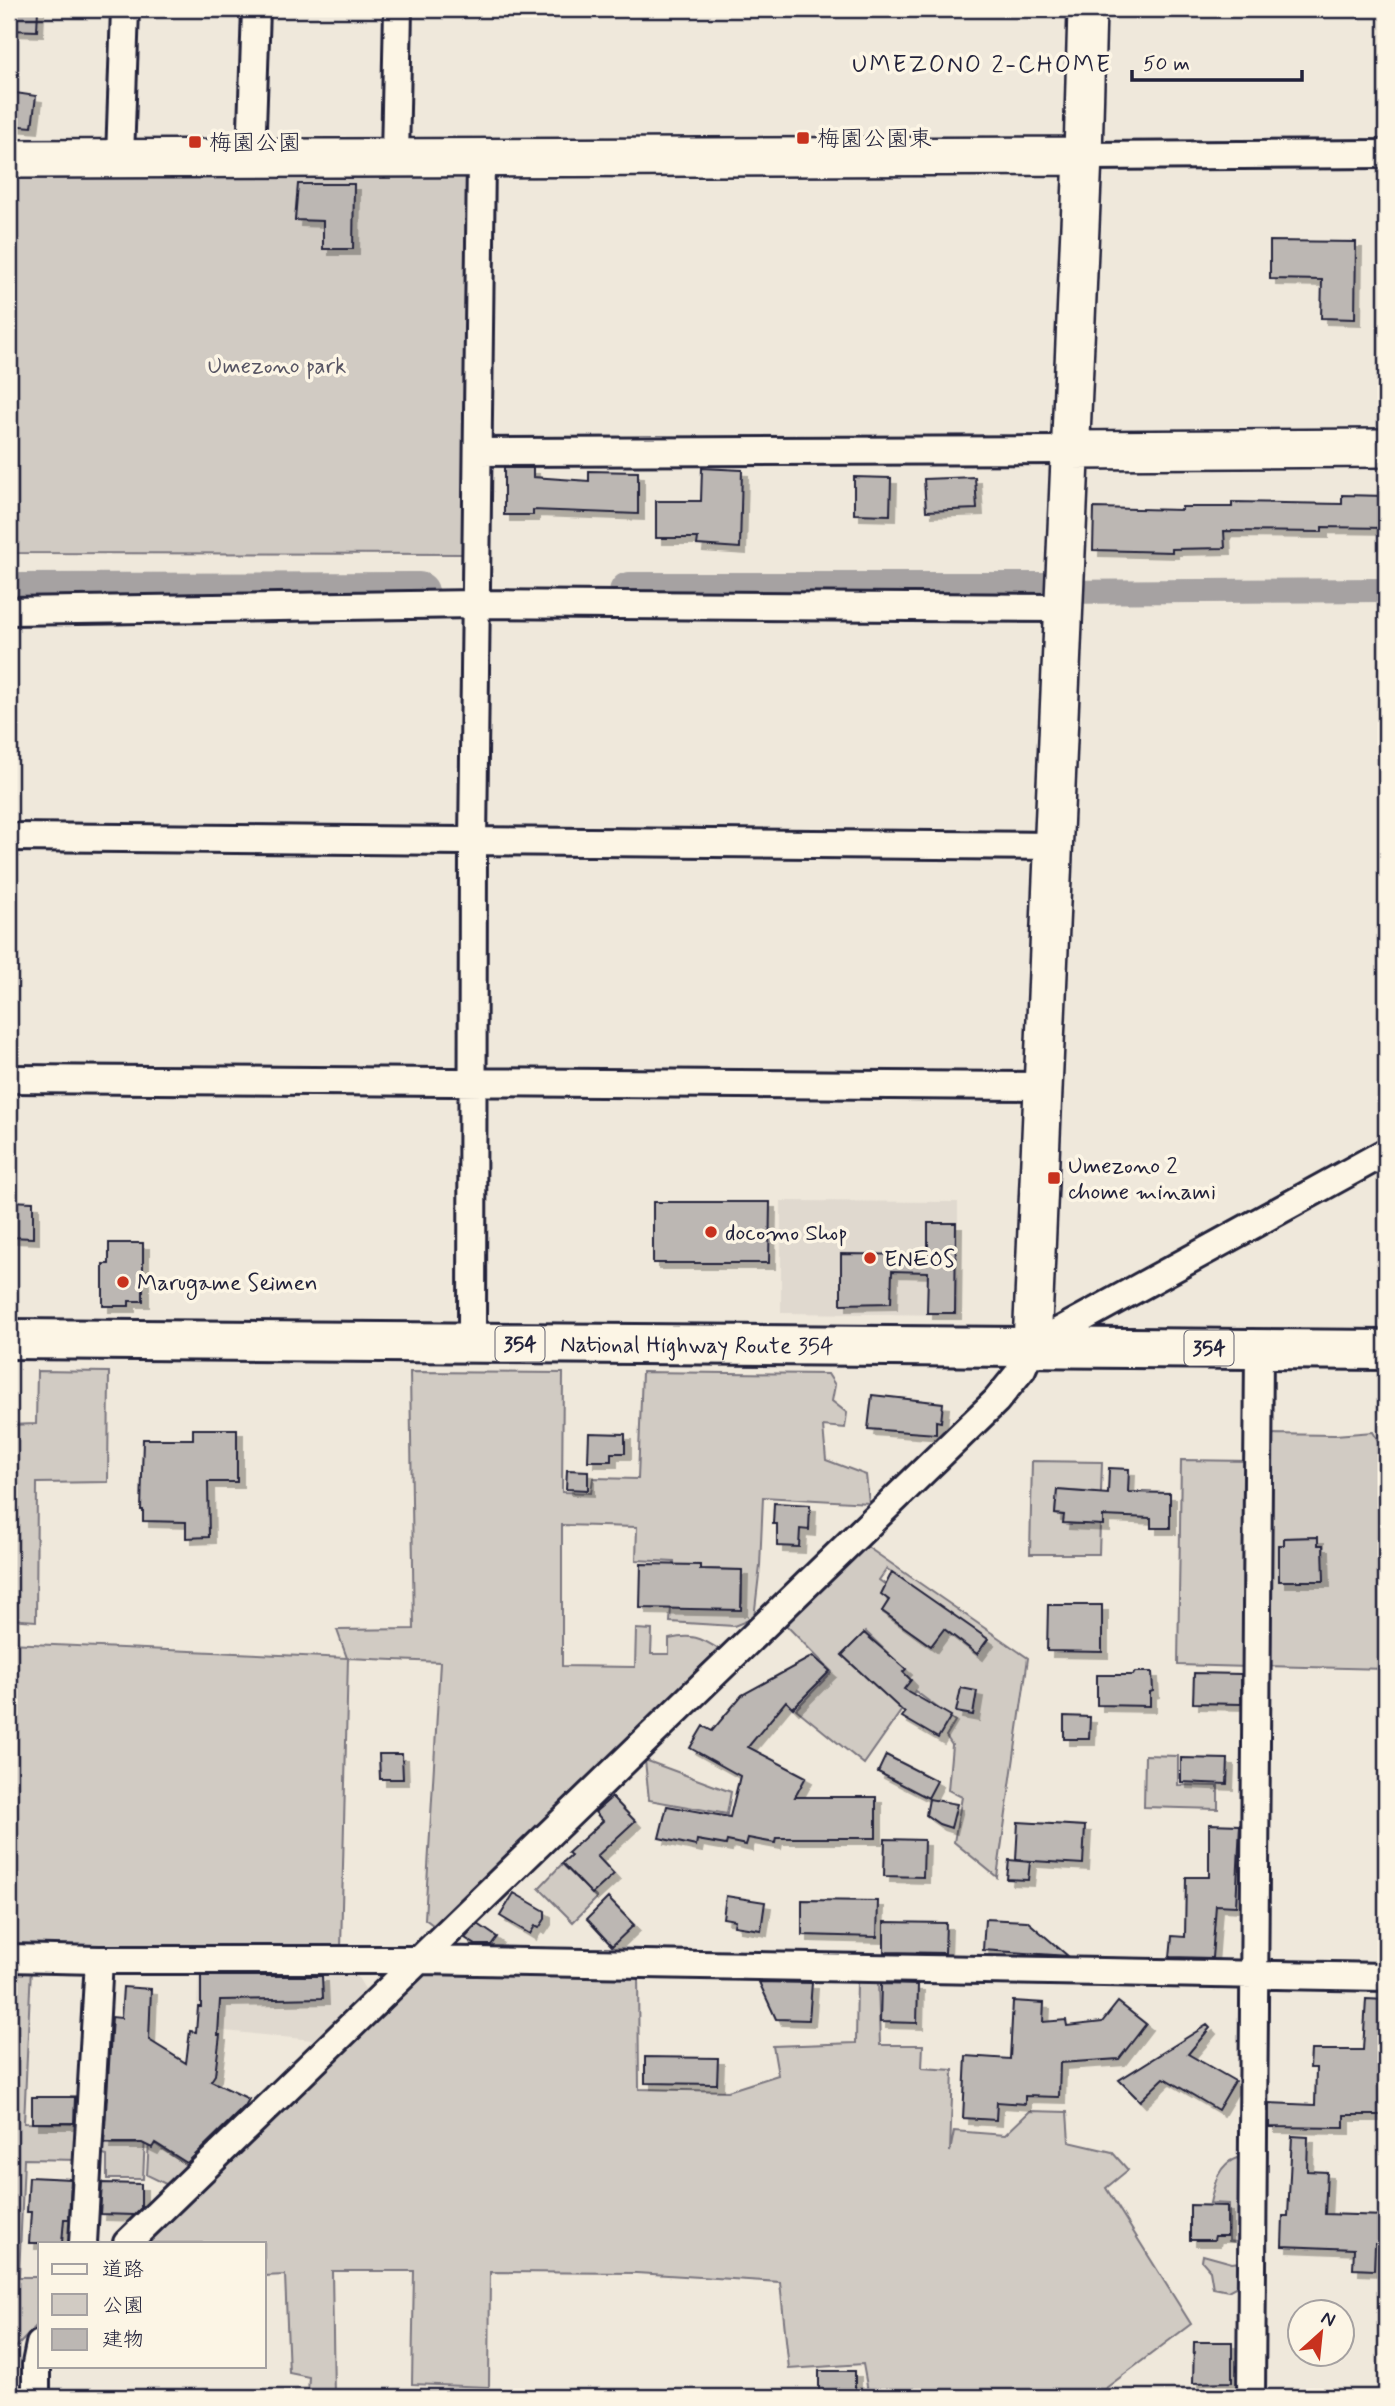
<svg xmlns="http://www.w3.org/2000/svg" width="1395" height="2406" font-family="Mynerve,'Klee One',sans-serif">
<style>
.built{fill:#e0d9cf}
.green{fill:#d1cbc3;stroke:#7a767f;stroke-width:2;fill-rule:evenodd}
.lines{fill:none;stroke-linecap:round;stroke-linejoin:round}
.canal{stroke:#a6a2a2;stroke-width:24}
.river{stroke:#a6a2a2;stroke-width:40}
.building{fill:#bcb7b3;stroke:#22223b;stroke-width:2;filter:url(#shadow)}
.street-casing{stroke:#22223b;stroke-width:32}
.secondary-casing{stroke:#22223b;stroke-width:42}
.highway-casing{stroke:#22223b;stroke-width:44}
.street{stroke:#fcf5e5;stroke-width:26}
.secondary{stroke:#fcf5e5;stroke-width:37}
.highway{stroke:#fcf5e5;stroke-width:38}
.poi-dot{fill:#c8321e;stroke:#fcf5e5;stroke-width:2.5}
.labels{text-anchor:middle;stroke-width:7;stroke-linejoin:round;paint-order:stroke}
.shield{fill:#fcf5e5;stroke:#63616e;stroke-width:2}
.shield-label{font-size:21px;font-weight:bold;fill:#22223b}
.poi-label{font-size:23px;fill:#22223b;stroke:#fcf5e5;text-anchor:start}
.park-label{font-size:23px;fill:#575564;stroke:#fcf5e5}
.street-label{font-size:23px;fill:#22223b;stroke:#fcf5e5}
.neighbourhood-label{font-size:24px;letter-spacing:2px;fill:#22223b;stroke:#fcf5e5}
</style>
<defs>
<filter id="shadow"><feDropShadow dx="6" dy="6" stdDeviation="0" flood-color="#0004"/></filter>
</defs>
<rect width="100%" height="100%" fill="#efe8db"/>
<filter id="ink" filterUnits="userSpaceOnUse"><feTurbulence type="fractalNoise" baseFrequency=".0143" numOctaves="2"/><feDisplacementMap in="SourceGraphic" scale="14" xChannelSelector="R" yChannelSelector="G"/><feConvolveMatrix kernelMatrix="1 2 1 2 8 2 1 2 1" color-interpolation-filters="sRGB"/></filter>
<g filter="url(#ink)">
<path class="built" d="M781,1201L958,1202V1315L781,1313Z
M352,1968L370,1997L322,2041L196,2028L199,1969Z"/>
<path class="green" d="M9,173L467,176L468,554L9,553Z
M37,1371L109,1372L108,1482L37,1483L36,1621L9,1619V1425L36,1424Z
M410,1372L563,1373L562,1492L591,1493L593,1478L638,1479L642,1372L828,1374L835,1385L832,1401L847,1413L845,1428L823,1426L826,1460L866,1475L869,1503L763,1497L760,1566L754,1618L734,1626L670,1622L674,1562L636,1560L637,1527L562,1525V1666L635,1667L636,1629L652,1630L651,1654H669V1639C692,1634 700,1637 720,1650L702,1665L441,1931L425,1919L440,1662L348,1658L341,1949L9,1945V1643L347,1658L337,1630L414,1629ZM683,1565H700V1569L742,1570V1603L682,1602Z
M1373,1432L1380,1444L1386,1446V1669L1265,1666L1268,1434L1335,1435ZM1318,1537V1545L1323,1546V1580L1279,1581V1546L1284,1545V1538Z
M1181,1460L1249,1461V1667L1178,1665Z
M1032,1461L1102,1462L1099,1554H1030ZM1057,1490L1086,1492L1077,1524L1064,1523V1515L1055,1514Z
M863,1544L1028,1658L997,1877L954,1842L962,1797L948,1790L952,1745L946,1736L955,1721L915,1691L864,1764L796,1709L832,1672L783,1622ZM887,1569L950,1613L931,1645L882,1612L889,1600L882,1594L886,1585L879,1580ZM866,1632L894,1659L871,1681L842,1655Z
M1145,1755L1178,1756V1785L1218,1786V1809L1144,1807Z
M645,1760L731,1792L727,1814L649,1800Z
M562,1864L597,1898L573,1922L539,1888Z
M9,1966L31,1967L24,2123L71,2124V2096H79V2160L24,2159L19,2277H40V2322L9,2355Z
M425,1969L638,1970L639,2089L728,2091L778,2075L773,2046L856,2043L857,1980L878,1981L880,2045H923L922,2068L953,2070L950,2152L954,2131L1005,2135L1030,2111L1067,2112L1069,2142L1112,2152L1128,2170L1106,2188L1191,2324L1094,2397H869L863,2364L789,2369L780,2282L636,2273L490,2272L489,2387L412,2384L414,2271H332L334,2397L308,2393L309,2377L289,2373L285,2275L264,2276V2243H143Z
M145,2136L143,2179H107V2156L99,2154L100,2144H138L139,2137Z
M149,2140L189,2167L172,2187L147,2175Z
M1237,2158L1242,2159L1243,2243L1229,2241V2204L1210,2203C1214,2185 1218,2164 1237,2158Z
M1203,2255L1232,2263L1240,2262L1241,2284L1228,2291L1213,2288L1210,2270L1202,2261Z"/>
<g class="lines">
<path class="canal" d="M1045,592L1386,590"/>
<path class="river" d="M629,592H1045
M9,593L419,592"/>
</g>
<path class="building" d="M9,9H38L37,31L9,30Z
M9,92L36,96L32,127L9,125Z
M298,184H354L353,249H323V221L295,220Z
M1270,241L1356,242L1355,319L1321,318L1322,280L1270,279Z
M504,468H533V477L589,481V471L638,472V514L533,510V515H504Z
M702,468L742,470L740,548L697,545L698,538H656V501H701Z
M854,477L891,478L890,515L854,514Z
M975,477L977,509L926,511L924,479Z
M1342,495L1386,496V528L1322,527V532L1224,531L1225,548L1172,549V552L1093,550L1094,508L1182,510V507H1232V502L1342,504Z
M9,1201L33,1202V1238L9,1237Z
M653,1202H770L769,1263H653Z
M928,1223H956L955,1313H927L928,1272L892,1271L891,1303L841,1304V1254L928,1255Z
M109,1243H143V1301H129V1306H103V1264H109Z
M872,1395L943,1403L941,1422L936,1421V1434L868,1429Z
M193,1429H237V1482H208L209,1537L186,1538V1522L143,1521V1510H141L143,1439H193Z
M589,1433L625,1434V1453H611V1461H588Z
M1109,1468L1129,1469L1128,1492L1170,1493V1528H1151V1518L1103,1516V1525L1063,1523L1064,1515L1055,1514L1057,1490L1108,1494Z
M567,1470L588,1471V1490L566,1489Z
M774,1503L810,1505L809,1530L800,1529L799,1547L777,1546V1524H773Z
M1318,1537V1545H1323L1324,1581H1279V1545H1284V1538Z
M641,1564L700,1565V1569L742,1570L741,1610L640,1608Z
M892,1572L988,1639L977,1654L944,1629L931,1646L882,1611L889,1600L881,1594Z
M1048,1605H1102V1652L1047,1651Z
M864,1633L906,1669L903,1672L911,1680L904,1689L951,1716L938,1738L902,1717L905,1713L842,1655Z
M813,1656L830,1671L793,1708L786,1701L748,1747L806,1777L795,1797H876V1838H776L775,1843L748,1838L746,1845L727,1841L726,1845L697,1840L696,1846L659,1838L667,1806L730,1817L740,1776L690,1748L703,1726L712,1731L742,1695Z
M1135,1672H1152L1153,1691L1150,1692V1706L1097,1705V1675H1133Z
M1194,1673L1241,1674V1704L1193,1703Z
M961,1688L977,1691L973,1715L956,1712Z
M1064,1716L1090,1717L1089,1739H1064Z
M379,1754H402L403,1779H380Z
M886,1755L937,1781L928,1798L878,1772Z
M1181,1758L1228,1759L1227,1784L1181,1782Z
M612,1797L635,1821L597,1856L614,1874L592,1894L562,1863L571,1855L568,1853L603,1821L595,1812Z
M929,1799L957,1804L951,1828L939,1824L926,1815Z
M1018,1822L1085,1826L1083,1864L1016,1860Z
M1209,1824L1240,1825L1236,1906L1216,1905L1212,1958L1170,1957L1172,1936L1185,1937L1186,1877H1209Z
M885,1839L924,1840L923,1877L884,1876Z
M1009,1860L1030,1862L1028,1880L1007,1879Z
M514,1893L545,1911V1919L539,1928L535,1926L530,1934L500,1916Z
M726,1896L765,1902L761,1930L734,1926L735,1920L723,1918Z
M608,1898L634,1925L612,1946L587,1919Z
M802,1900L878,1901L877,1937L802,1935Z
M985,1919L1027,1921L1068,1956L983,1950Z
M884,1922L946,1923L945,1953L884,1952Z
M478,1924L497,1937L491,1945H476L465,1938Z
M201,1976H322L323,1998L220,2000L218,2035H220L215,2075L211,2081L249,2099L245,2106L187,2163L155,2143L152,2148L142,2143H104L112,2017L121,2018L123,1987L151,1989L149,2040L186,2063L190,2031L196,2032L198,2007H201Z
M759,1982L812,1983L809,2020L776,2019Z
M881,1984L918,1985L917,2023L880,2022Z
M1366,1999L1386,2000V2115H1344V2128L1269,2127V2103L1315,2105L1316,2068H1310L1311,2050H1363Z
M1013,2001L1044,2003L1043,2022L1066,2020L1067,2026L1102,2022L1118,2002L1146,2024L1119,2059L1060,2063L1059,2097L1025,2096V2104L997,2102L996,2120L963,2118L966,2056L1010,2059Z
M1207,2025L1210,2028L1188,2054L1235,2081L1218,2110L1164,2078L1140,2101L1119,2080Z
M645,2057L718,2058L717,2084L645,2083Z
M32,2097H75L74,2123H32Z
M1292,2136L1308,2137L1307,2171L1327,2172L1325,2214L1386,2216V2244H1375L1374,2270L1353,2269L1354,2249L1282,2246L1283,2216H1288Z
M29,2177L71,2179L69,2219H64L62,2243H29L31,2212H27Z
M102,2183L141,2184V2208L134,2215L100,2214Z
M1190,2205L1227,2206V2236H1215L1214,2240H1190Z
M1194,2342H1232V2382L1193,2383Z
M819,2371H855V2396L819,2397Z"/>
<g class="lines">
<defs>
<path id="street" d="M1083,156L1386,154
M120,158L125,9
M251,158L256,9
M395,158L398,9
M478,452L1070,450
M9,611L475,604L1063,608
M9,837L1053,846
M9,1079L1043,1086
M472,1343L473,842L481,158
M9,1958L99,1960H420L1386,1977
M83,2243L99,1960
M127,2243L996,1401L1022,1369L1032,1346L1386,1152
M36,2397V2364L40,2344
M1251,2397L1259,1349"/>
<path id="secondary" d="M9,159L1083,156
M1070,450L1386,448
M1032,1346L1083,156L1087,9"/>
<g id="highway">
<path id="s1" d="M9,1339L1386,1350"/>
</g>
</defs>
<use href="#street" class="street-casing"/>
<use href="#secondary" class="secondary-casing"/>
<use href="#highway" class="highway-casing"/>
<use href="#street" class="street"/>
<use href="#secondary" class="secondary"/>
<use href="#highway" class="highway"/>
</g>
</g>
<g class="poi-dot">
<rect x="796" y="131" width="14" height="14" rx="3.5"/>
<rect x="188" y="135" width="14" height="14" rx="3.5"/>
<rect x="1047" y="1171" width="14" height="14" rx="3.5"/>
<circle cx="711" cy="1232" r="7"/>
<circle cx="870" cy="1258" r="7"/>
<circle cx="123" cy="1282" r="7"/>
</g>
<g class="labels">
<g class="shield">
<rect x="495.5" y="1326.5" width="49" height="35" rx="5"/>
<rect x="1184.5" y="1330.5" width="49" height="35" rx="5"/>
</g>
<g class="shield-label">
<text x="520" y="1351">354</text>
<text x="1209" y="1355">354</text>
</g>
<g class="poi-label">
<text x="817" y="146">梅園公園東</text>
<text x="209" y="150">梅園公園</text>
<text x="1068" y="1173">Umezono 2<tspan x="1068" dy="26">chome minami</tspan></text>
<text x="725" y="1240">docomo Shop</text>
<text x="884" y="1266">ENEOS</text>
<text x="137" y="1290">Marugame Seimen</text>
</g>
<g class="park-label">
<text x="277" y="373">Umezono park</text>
</g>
<g class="street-label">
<text dy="8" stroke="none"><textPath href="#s1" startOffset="688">National Highway Route 354</textPath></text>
</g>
<g class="neighbourhood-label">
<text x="982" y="72">UMEZONO 2-CHOME</text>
</g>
</g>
<rect width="1395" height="2406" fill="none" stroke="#fcf5e5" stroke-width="35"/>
<rect x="18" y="18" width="1360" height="2371" fill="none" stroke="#22223b" stroke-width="2.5" filter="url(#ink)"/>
<rect x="38" y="2242" width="228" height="126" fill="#fcf5e5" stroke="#a5a1a1" stroke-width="2"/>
<rect x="52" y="2264" width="35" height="10" fill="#fcf5e5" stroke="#a5a1a1" stroke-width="2"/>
<text x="102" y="2276" font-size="21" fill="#22223b">道路</text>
<rect x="52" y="2294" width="35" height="21" fill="#d1cbc3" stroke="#a5a1a1" stroke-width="2"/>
<text x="102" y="2312" font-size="21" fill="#22223b">公園</text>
<rect x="52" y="2329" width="35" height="21" fill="#bcb7b3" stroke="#a5a1a1" stroke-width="2"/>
<text x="102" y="2346" font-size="21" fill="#22223b">建物</text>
<g transform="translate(1321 2333) rotate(27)"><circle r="33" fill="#fcf5e5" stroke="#a5a1a1" stroke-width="2"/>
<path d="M0-5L12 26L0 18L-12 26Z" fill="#c8321e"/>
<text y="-10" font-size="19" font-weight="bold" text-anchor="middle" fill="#22223b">N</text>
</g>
<path d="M1132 70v10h170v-10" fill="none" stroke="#22223b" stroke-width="3.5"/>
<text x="1143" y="70" font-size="21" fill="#22223b" stroke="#fcf5e5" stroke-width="5" paint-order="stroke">50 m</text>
</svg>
